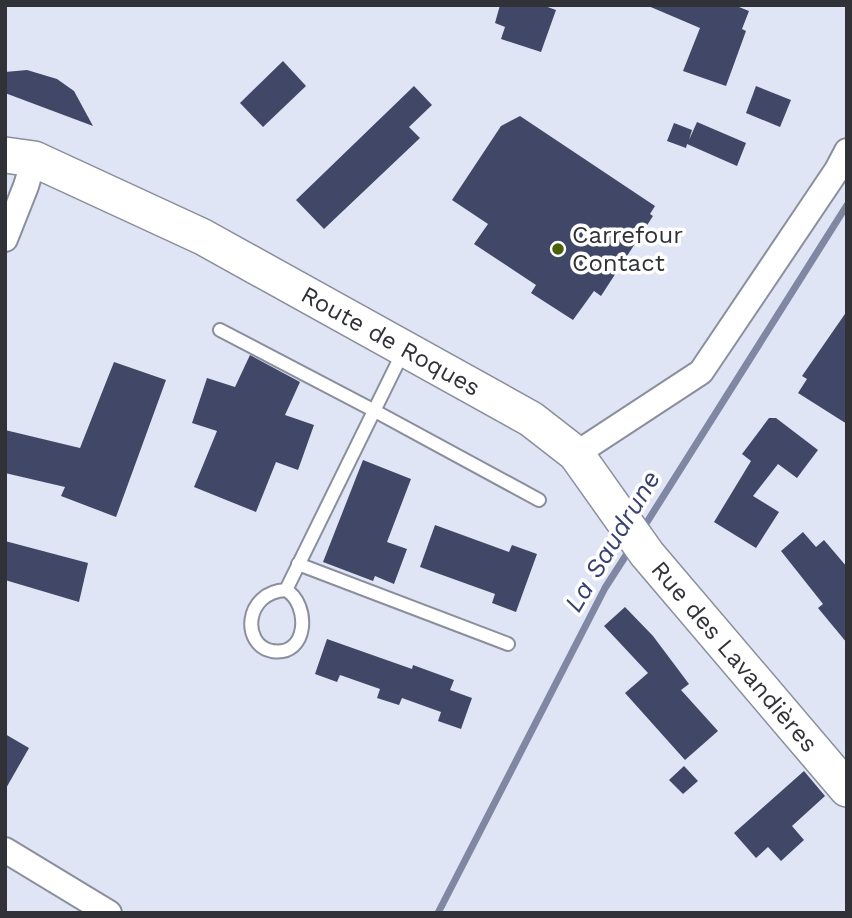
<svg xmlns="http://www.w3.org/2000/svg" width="852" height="918" font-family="'Work Sans',sans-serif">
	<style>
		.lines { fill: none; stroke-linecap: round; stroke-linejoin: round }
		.stream { stroke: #8087a2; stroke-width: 7 }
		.building { fill: #414867 }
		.lane-casing { stroke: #8a8e9d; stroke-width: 16 }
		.street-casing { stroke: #8a8e9d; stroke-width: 28 }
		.secondary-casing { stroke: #8a8e9d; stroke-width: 38 }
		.lane { stroke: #fff; stroke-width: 12 }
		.street { stroke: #fff; stroke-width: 24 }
		.secondary { stroke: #fff; stroke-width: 35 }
		.poi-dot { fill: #4b600a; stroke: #fff; stroke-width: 2.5 }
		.labels { text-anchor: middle; stroke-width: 7; stroke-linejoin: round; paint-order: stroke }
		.poi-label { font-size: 24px; fill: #303238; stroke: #fff; text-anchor: start }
		.street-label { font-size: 24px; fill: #303238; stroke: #fff }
		.water-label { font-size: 26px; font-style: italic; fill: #374171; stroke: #fff }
	</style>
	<rect width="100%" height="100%" fill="#e0e5f5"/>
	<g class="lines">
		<g class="stream">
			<path d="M 642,530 L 847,205"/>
			<path d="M 438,913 L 605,588 L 630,549"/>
		</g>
	</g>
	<g class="building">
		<path d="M 500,5 L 542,5 L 556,10 L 541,52 L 501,39 L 505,27 L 495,23 Z"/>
		<path d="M 646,5 L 734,5 L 749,11 L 742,29 L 746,31 L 726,86 L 683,71 L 700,28 Z"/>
		<path d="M 283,61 L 306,86 L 263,127 L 240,103 Z"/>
		<path d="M 27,70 L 57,79 L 74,91 L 93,126 L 5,93 L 5,72 Z"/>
		<path d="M 414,86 L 432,105 L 409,127 L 420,138 L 324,229 L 296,200 Z"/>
		<path d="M 756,86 L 791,100 L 780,127 L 746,113 Z"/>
		<path d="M 520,116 L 655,206 L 650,214 L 653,216 L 601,296 L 594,291 L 573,320 L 531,293 L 536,285 L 474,244 L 488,224 L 452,200 L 501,126 Z"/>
		<path d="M 697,122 L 746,143 L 737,166 L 687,144 L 686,148 L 667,141 L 674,123 L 692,130 L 689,140 Z"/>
		<path d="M 847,311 L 847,424 L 798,393 L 807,379 L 802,376 Z"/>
		<path d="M 250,355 L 300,382 L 285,415 L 314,425 L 298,470 L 276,462 L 256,512 L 194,487 L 217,431 L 192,423 L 207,378 L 235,387 Z"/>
		<path d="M 114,362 L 166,380 L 116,517 L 61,496 L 65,487 L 5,473 L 5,430 L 80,448 Z"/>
		<path d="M 769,418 L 776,418 L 818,450 L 797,478 L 778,464 L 753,496 L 779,512 L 756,548 L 714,522 L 751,461 L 742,454 Z"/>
		<path d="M 363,460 L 411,479 L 387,542 L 407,549 L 394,584 L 375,576 L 373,581 L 323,562 Z"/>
		<path d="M 435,525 L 509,552 L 512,545 L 537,554 L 516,612 L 492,603 L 495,594 L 420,567 Z"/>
		<path d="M 803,532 L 816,547 L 824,540 L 847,567 L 847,643 L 818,608 L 823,604 L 781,551 Z"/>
		<path d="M 5,541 L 88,563 L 79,602 L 5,580 Z"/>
		<path d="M 625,607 L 653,636 L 689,684 L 681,690 L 718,731 L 685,760 L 625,693 L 648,673 L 604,626 Z"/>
		<path d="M 327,639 L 412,669 L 413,665 L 454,680 L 450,690 L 472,698 L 461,729 L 438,721 L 441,712 L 402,698 L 399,705 L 377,698 L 380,689 L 340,675 L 337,682 L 315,674 Z"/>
		<path d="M 5,734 L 29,748 L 5,790 Z"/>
		<path d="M 684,766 L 698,781 L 683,794 L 669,780 Z"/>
		<path d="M 804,771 L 825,796 L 792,826 L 804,840 L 781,861 L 768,847 L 756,858 L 734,833 Z"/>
	</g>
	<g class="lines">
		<defs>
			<g id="lane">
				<path d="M 220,330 L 373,410 L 539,500"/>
				<path d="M 298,564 L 508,644"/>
				<path d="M 286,590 C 310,604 309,657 272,651 C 241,645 244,592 286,590 L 403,352"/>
			</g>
			<g id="street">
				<path d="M 5,239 L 26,186 L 34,159"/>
				<path d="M 576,454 L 701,372 L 837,170 L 847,151"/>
				<path d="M 5,850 L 109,913"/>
			</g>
			<g id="secondary">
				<path id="s1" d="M 5,155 L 34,159 L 203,237 L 531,419 L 576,454 L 647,554 L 847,789"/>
			</g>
		</defs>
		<use href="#lane" class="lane-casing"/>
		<use href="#street" class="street-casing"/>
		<use href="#secondary" class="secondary-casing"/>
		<use href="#lane" class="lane"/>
		<use href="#street" class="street"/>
		<use href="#secondary" class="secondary"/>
	</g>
	<circle class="poi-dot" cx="558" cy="249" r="7"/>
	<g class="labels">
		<g class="poi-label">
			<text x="572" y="243">Carrefour<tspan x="572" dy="28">Contact</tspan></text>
		</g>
		<g class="street-label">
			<text dy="8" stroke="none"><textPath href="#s1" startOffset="430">Route de Roques</textPath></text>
			<text dy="8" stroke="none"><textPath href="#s1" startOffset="905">Rue des Lavandières</textPath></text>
		</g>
		<g class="water-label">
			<text transform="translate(612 541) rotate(-59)" y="9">La Saudrune</text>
		</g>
	</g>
	<rect width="852" height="918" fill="none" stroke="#303238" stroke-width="14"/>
</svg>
